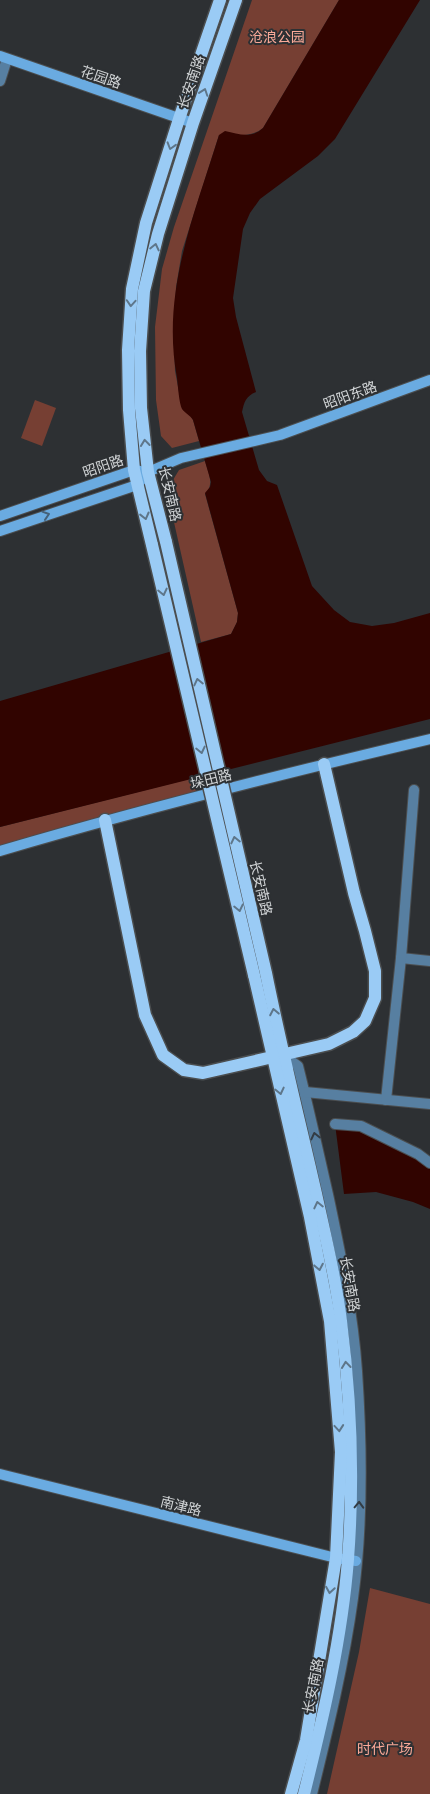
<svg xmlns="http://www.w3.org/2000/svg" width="430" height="1794" font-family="'DM Sans','Noto Sans SC',sans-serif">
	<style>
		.green { fill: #763f33 }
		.water { fill: #310400 }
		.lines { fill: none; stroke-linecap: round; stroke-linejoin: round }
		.street-casing { stroke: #4b4e50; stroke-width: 12 }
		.secondary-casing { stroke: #4b4e50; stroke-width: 12 }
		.primary-casing { stroke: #4b4e50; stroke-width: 15 }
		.street { stroke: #577fa1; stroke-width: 10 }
		.secondary { stroke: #6aabe1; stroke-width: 10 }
		.primary { stroke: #9acbf5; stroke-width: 12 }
		.primary-bridge-casing { stroke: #4b4e50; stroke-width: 15; stroke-linecap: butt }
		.primary-bridge { stroke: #9acbf5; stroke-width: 12 }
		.oneway { stroke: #5e768a }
		.oneway2 { stroke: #456179 }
		.oneway3 { stroke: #333c44 }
		.labels { text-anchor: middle; stroke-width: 4; stroke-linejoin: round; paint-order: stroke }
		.park-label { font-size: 14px; fill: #faa998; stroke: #2d3033 }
		.street-label { font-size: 14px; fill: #d1d4d6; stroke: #2d3033 }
	</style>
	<rect width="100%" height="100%" fill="#2d3033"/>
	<g class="green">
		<path d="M 252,0 L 339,0 L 263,128 C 251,138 234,135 219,135 L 182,251 L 176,287 L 174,342 L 175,371 L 182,408 L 190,415 L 193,420 L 199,441 L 172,448 L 161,436 L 156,400 L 155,327 L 162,269 L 174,227 Z"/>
		<path d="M 35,400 L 56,408 L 42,446 L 21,438 Z"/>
		<path d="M 205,461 C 208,473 215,484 205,494 L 238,613 L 237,622 L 231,634 L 201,642 L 171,509 L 173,480 L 179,470 Z"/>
		<path d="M 193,778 L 197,796 L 0,847 L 0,827 Z"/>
		<path d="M 370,1588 L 430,1604 L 430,1794 L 327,1794 L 359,1652 Z"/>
	</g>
	<g class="water">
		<path d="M 339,0 L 420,0 L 335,139 L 318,156 L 260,199 L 250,213 L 243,229 L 233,298 L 236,317 L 256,392 C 246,396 244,402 242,412 L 259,470 L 267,481 L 277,485 L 312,586 L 334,610 L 350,622 L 372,626 L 394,623 L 430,613 L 430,719 L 0,827 L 0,701 L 231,634 L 237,622 L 238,613 L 205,493 L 210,487 L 211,482 L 193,420 C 190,415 185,413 182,409 C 179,403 178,386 177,378 C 161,292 194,216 219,135 L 225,131 C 239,134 251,139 263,128 Z"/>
		<path d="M 335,1124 L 361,1126 L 430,1163 L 430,1209 L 413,1202 L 376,1192 L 344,1194 Z"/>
	</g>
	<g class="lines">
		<defs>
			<g id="street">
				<path d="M 0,81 L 7,59"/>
				<path d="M 401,958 L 430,961"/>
				<path d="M 283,1055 L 298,1066 C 309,1110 319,1155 329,1199 C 341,1256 353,1313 357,1371 C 362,1444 363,1525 353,1598 C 344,1664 328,1729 312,1794"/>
				<path d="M 305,1092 L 430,1104"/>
				<path d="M 386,1100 L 401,958 L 414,790"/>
				<path d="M 335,1124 L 361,1126 L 418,1154 L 430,1163"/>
			</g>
			<g id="secondary">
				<path d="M 0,56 L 193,123"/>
				<path d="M 0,516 L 134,470 L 140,471"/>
				<path d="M 0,531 L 137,485 L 148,472 L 181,458 L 280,435 L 430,380"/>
				<path d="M 0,851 C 142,809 286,773 430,739"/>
				<path d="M 0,1474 L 336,1558 L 356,1561"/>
			</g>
			<g id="primary">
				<path d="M 166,542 L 148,472 L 141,408 L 140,351 L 144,291 L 158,234 L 193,123 L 236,0"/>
				<path d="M 152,545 L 134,470 L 129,410 L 128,350 L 132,289 L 146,223 L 179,119 L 220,0"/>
				<path d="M 105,820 L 145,1015 L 163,1055 L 184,1070 L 203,1073 L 329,1044 L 353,1032 L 365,1021 L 375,998 L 375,971 L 365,931 L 354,893 L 324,764"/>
				<path d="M 266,973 C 281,1048 300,1123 317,1198 C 326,1239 336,1279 341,1321 C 351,1399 354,1480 348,1559 C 342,1638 323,1718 304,1794"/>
				<path d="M 254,975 L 310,1217 L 330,1321 L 341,1452 L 336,1558 L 306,1740 L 291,1794"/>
			</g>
		</defs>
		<use href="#street" class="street-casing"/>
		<use href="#secondary" class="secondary-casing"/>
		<use href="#primary" class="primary-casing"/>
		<use href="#street" class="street"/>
		<use href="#secondary" class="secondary"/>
		<use href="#primary" class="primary"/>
		<defs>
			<g id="primary-bridge">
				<path d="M 166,542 L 266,973"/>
				<path d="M 152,545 L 254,975"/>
			</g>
		</defs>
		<use href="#primary-bridge" class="primary-bridge-casing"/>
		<use href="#primary-bridge" class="primary-bridge"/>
	</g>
	<defs><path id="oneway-chevron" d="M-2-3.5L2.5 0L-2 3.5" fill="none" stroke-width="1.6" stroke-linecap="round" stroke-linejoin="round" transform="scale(1.25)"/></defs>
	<g class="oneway">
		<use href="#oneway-chevron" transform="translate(204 92) rotate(-71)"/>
		<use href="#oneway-chevron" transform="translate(171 146) rotate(107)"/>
		<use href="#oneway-chevron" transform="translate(155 247) rotate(-77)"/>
		<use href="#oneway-chevron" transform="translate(131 303) rotate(94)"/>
		<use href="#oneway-chevron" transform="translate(145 443) rotate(-96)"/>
		<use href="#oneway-chevron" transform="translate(145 516) rotate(76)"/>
		<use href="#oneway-chevron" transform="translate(163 592) rotate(77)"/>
		<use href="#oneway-chevron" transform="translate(198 682) rotate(-103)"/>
		<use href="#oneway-chevron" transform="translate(201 750) rotate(77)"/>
		<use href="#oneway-chevron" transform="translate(235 840) rotate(-103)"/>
		<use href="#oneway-chevron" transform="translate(239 908) rotate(77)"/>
		<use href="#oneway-chevron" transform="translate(274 1012) rotate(-101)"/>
		<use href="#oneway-chevron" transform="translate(280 1091) rotate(77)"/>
		<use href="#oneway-chevron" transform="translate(318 1205) rotate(-103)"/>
		<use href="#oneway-chevron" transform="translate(319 1267) rotate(79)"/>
		<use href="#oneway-chevron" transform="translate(346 1365) rotate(-96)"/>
		<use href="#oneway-chevron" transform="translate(339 1428) rotate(85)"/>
		<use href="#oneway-chevron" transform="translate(330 1590) rotate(99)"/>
	</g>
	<use class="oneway2" href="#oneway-chevron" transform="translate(46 515) rotate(-18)"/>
	<g class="oneway3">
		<use href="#oneway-chevron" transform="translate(315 1136) rotate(-103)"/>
		<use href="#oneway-chevron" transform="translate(359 1505) rotate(-88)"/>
	</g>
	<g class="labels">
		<g class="park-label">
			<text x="277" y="42">沧浪公园</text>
			<text x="385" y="1754">时代广场</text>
		</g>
		<g class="street-label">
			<text transform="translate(101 77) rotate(19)" y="5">花园路</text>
			<text transform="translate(191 82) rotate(-71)" y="5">长安南路</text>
			<text transform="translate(350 395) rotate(-20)" y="5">昭阳东路</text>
			<text transform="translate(103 466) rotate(-19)" y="5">昭阳路</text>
			<text transform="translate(170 494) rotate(77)" y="5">长安南路</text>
			<text transform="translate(211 779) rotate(-14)" y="5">垛田路</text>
			<text transform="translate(261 888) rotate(77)" y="5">长安南路</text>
			<text transform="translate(350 1284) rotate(80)" y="5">长安南路</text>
			<text transform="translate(181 1506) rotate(14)" y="5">南津路</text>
			<text transform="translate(313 1686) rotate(-79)" y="5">长安南路</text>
		</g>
	</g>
</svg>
